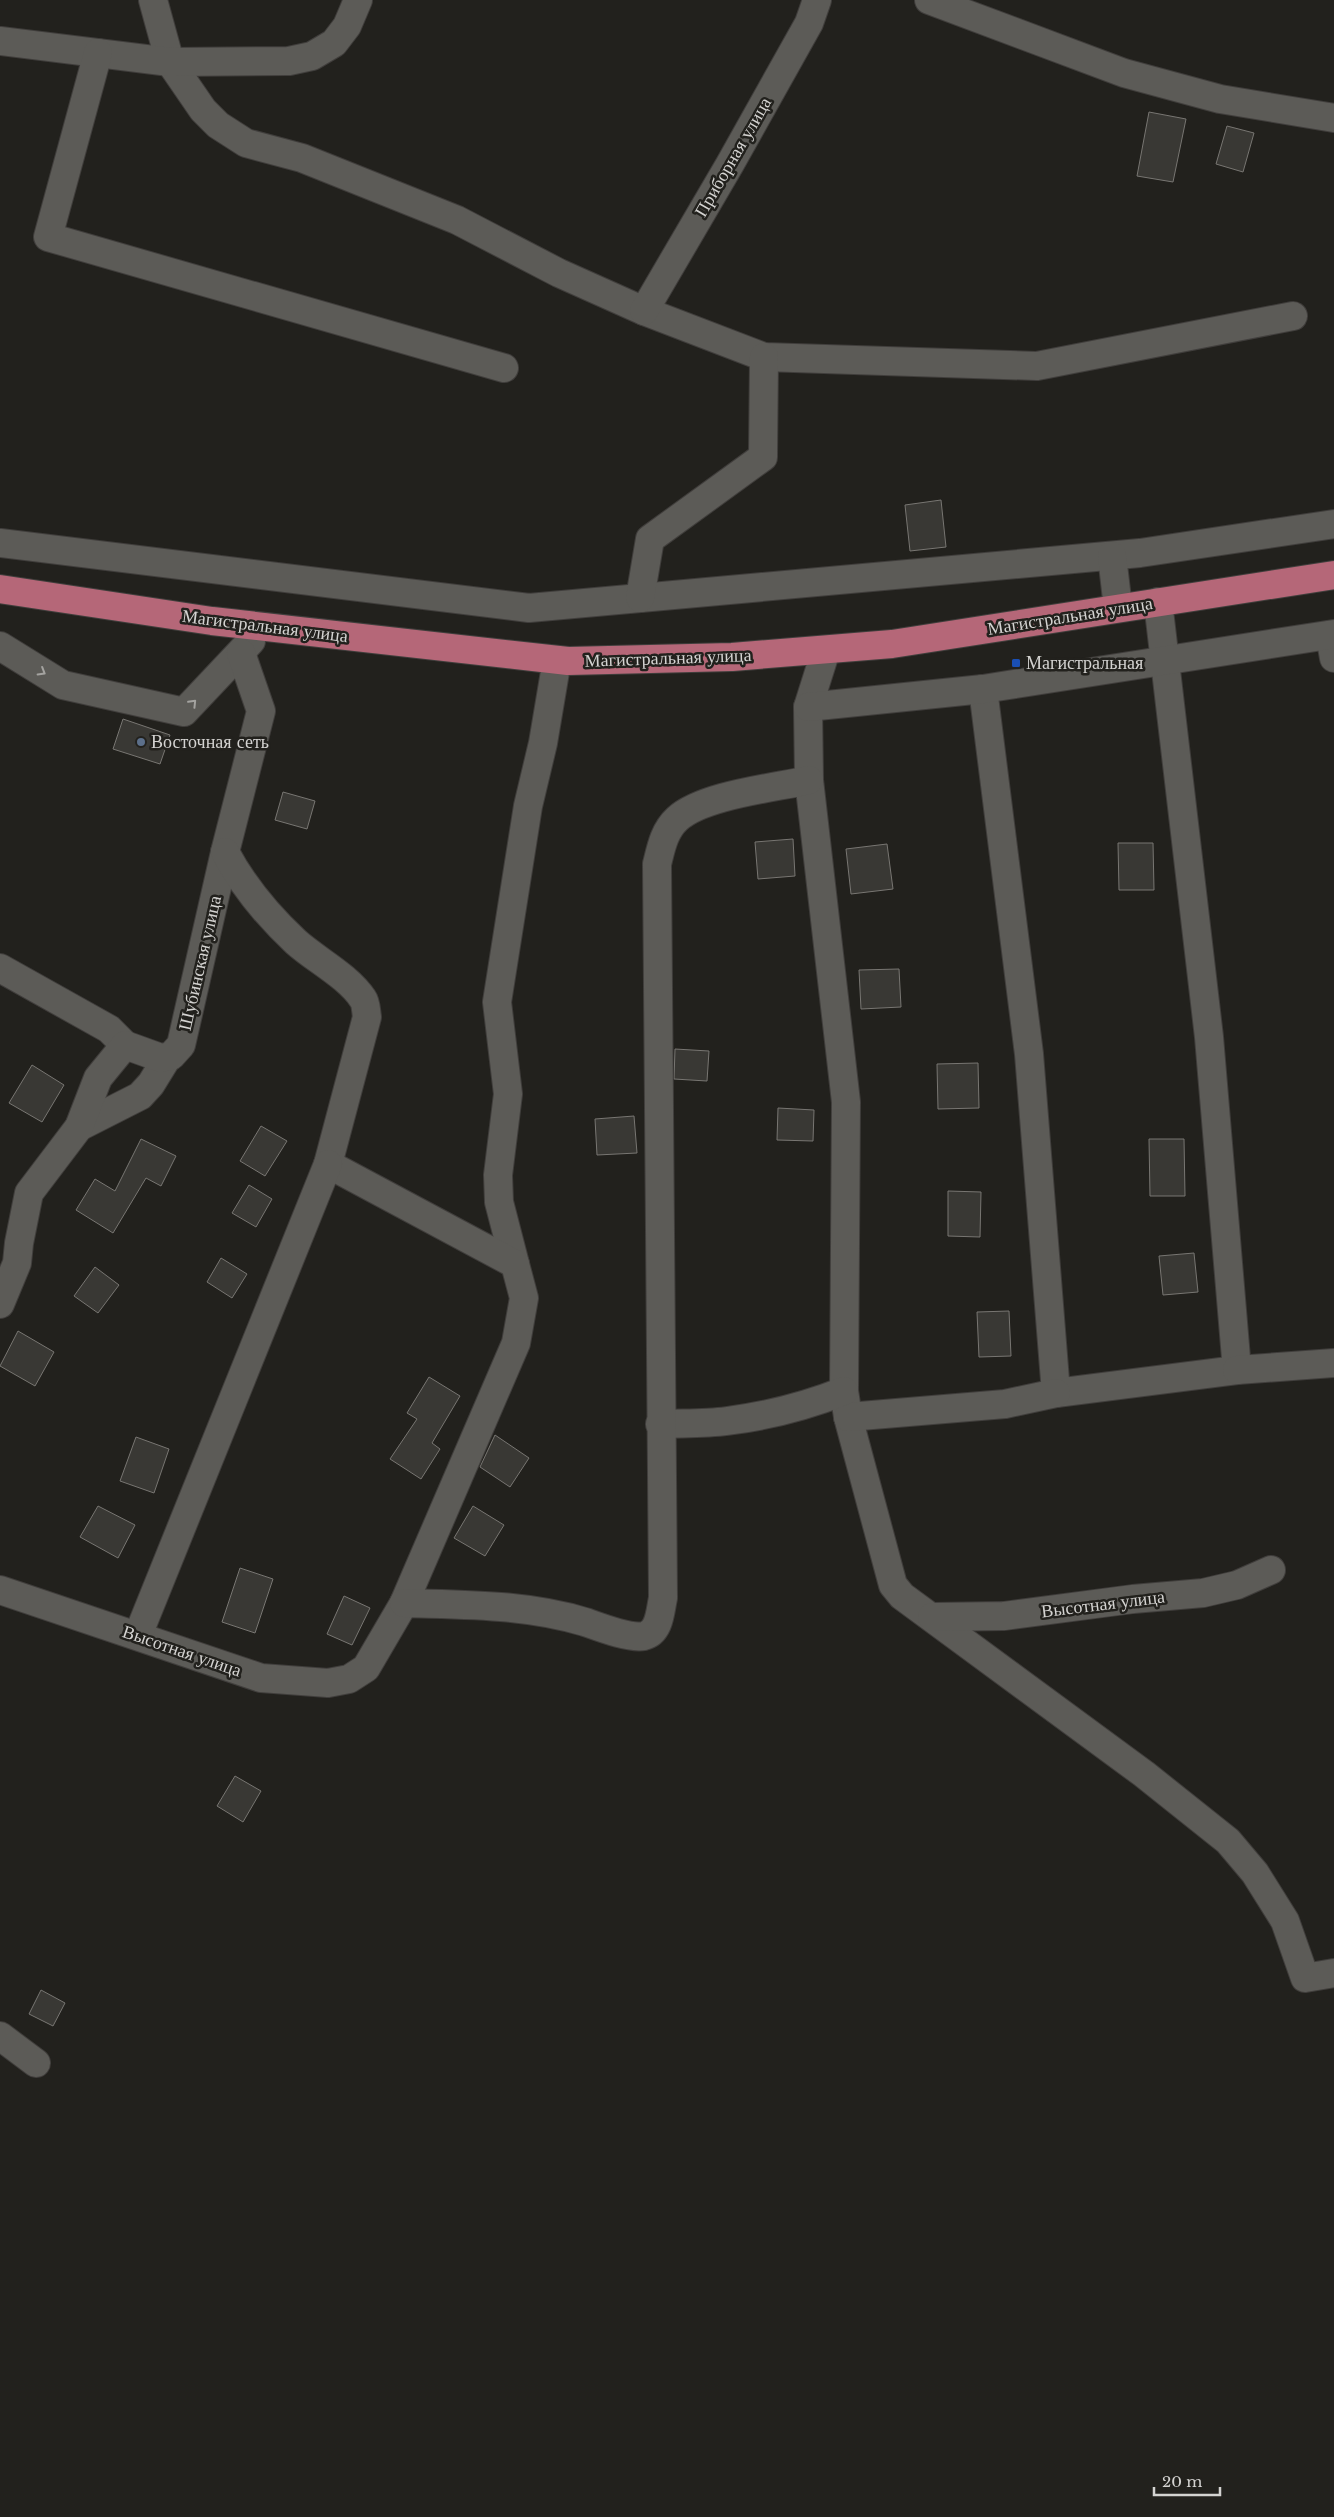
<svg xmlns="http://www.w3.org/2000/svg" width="1334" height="2517" font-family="'Libre Baskerville',serif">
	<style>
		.building { fill: #393834; stroke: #787672 }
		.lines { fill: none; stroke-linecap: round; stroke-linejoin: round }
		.minor-casing { stroke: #403e3c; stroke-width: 30 }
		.highway-casing { stroke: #403e3c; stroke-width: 30 }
		.minor { stroke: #5c5b57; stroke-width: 28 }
		.highway { stroke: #b56778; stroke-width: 28 }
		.oneway { stroke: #a4a3a0 }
		.transit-dot { fill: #1a4fb4; stroke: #22211d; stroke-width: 2 }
		.service-dot { fill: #5c6f8a; stroke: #22211d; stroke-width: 2 }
		.labels { text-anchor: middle; stroke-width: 5; stroke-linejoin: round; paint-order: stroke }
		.street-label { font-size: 18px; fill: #d4d3d1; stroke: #22211d }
		.poi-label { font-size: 18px; fill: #d4d3d1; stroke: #22211d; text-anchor: start }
	</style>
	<rect width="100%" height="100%" fill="#22211d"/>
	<g class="building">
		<path d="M 1149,112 L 1186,119 L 1173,182 L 1137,176 Z"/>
		<path d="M 1227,126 L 1254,133 L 1243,172 L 1216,164 Z"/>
		<path d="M 941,500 L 946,547 L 910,551 L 905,505 Z"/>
		<path d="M 123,719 L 170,735 L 160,764 L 113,749 Z"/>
		<path d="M 283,792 L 315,801 L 307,829 L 275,820 Z"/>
		<path d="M 793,839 L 795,876 L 758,879 L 755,842 Z"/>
		<path d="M 1118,843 L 1153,843 L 1154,890 L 1119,890 Z"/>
		<path d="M 887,844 L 893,889 L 851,894 L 846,849 Z"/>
		<path d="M 899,969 L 901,1007 L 861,1009 L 859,970 Z"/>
		<path d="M 675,1049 L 709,1051 L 707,1081 L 674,1079 Z"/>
		<path d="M 978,1063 L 979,1108 L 938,1109 L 937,1064 Z"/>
		<path d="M 32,1065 L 64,1085 L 42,1122 L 9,1103 Z"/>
		<path d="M 778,1108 L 814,1110 L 813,1141 L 777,1140 Z"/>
		<path d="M 634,1116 L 637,1153 L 597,1155 L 595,1119 Z"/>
		<path d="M 261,1126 L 287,1141 L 265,1176 L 240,1161 Z"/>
		<path d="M 141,1139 L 176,1156 L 161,1186 L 146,1178 L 113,1233 L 76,1210 L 95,1179 L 115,1191 Z"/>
		<path d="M 1149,1139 L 1184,1139 L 1185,1196 L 1150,1196 Z"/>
		<path d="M 249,1185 L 272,1199 L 256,1227 L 232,1213 Z"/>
		<path d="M 948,1191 L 981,1192 L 980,1237 L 948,1236 Z"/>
		<path d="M 1194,1253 L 1198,1292 L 1163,1295 L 1159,1256 Z"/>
		<path d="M 221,1258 L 247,1274 L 232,1298 L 207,1282 Z"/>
		<path d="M 95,1267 L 119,1285 L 98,1313 L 74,1296 Z"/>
		<path d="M 1009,1311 L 1011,1356 L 979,1357 L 977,1312 Z"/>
		<path d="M 18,1331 L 54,1352 L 35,1386 L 0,1366 Z"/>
		<path d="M 429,1377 L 460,1396 L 432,1443 L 440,1449 L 421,1479 L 390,1459 L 417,1419 L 407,1413 Z"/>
		<path d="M 495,1435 L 529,1458 L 510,1487 L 480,1467 Z"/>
		<path d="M 136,1437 L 169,1449 L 154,1493 L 120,1481 Z"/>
		<path d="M 98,1506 L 135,1525 L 118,1558 L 80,1537 Z"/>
		<path d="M 473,1506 L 504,1525 L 485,1556 L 454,1538 Z"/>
		<path d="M 240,1568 L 273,1579 L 255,1633 L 222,1622 Z"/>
		<path d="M 344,1596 L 370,1608 L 352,1645 L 327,1634 Z"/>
		<path d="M 235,1776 L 261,1791 L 243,1822 L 217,1806 Z"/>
		<path d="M 41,1990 L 65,2003 L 53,2026 L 29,2014 Z"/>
	</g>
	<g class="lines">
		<defs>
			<g id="minor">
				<path d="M 153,0 L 170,62 L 203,110 L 218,125 L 246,143 L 302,158 L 457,220 L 559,273 L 644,311 L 764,357 L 1037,366 L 1293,316"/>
				<path d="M 929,0 L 1124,73 L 1220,99 L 1334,118"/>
				<path d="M 0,41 L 170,62 L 289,61 L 312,56 L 334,43 L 347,26 L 358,0"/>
				<path d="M 98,53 L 48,237 L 504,368"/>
				<path d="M 644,311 L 730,164 L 809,23 L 817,0"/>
				<path d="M 0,543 L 529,608 L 1140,553 L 1334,524"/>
				<path d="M 1112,556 L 1118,608"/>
				<path d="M 640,598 L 650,539 L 763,457 L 764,357"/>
				<path d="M 1330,635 L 1334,658"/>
				<path d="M 0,646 L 63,685 L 184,712 L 251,641"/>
				<path d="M 826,650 L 808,707 L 809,780 L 846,1102 L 844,1391 L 848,1417 L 893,1585 L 902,1596 L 1144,1774 L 1228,1841 L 1255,1873 L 1285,1921 L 1305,1978 L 1334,1973"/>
				<path d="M 983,689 L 1029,1054 L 1056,1393 L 1237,1370 L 1209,1037 L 1158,602"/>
				<path d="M 808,707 L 983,689 L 1334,634"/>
				<path d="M 0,968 L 109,1029 L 125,1045"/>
				<path d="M 79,1127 L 140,1096 L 151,1084 L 167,1058"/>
				<path d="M 515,1264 L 499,1202 L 498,1175 L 508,1094 L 497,1002 L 528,806 L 543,743 L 557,660"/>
				<path d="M 0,1304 L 17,1263 L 19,1243 L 29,1193 L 79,1127 L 98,1078 L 125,1045 L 161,1058 L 171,1056 L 181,1045 L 225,852 L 261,711 L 241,653"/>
				<path d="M 1237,1370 L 1334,1363"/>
				<path d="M 848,1417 L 1005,1404 L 1056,1393"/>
				<path d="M 660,1424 C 682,1423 705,1424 727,1421 C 767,1416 806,1406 844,1391"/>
				<path d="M 0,1590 L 261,1678 L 328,1683 L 349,1679 L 366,1668 L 404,1603 L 516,1343 L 524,1298 L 515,1264 L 328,1164 L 367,1017 C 366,1011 366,1003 363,999 C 348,976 316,960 296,942 C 267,915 243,886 225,852"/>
				<path d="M 404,1603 C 465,1605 526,1604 585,1622 C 599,1627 630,1639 644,1636 C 660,1632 660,1611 663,1598 L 657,864 C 661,848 664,831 677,819 C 703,795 774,788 809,780"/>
				<path d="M 932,1617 L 1004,1616 L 1133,1599 L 1203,1593 L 1237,1585 L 1271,1570"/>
				<path d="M 138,1635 L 328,1164"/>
				<path d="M 0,2036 L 36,2063"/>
			</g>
			<path id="highway" d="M 0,589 L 212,621 L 568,661 L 732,657 L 892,644 L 1334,575"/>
		</defs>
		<use href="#minor" class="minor-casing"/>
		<use href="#highway" class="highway-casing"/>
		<use href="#minor" class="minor"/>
		<use href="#highway" class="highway"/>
	</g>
	<defs><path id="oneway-chevron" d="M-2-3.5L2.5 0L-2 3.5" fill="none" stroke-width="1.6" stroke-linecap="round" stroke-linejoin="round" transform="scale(1.25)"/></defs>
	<g class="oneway">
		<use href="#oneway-chevron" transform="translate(42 672) rotate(31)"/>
		<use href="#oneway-chevron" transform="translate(193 703) rotate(-46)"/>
	</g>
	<rect class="transit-dot" x="1011" y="658" width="10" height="10" rx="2.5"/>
	<circle class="service-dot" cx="141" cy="742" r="5"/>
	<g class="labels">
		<g class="street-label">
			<text transform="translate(733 157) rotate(-60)" y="6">Приборная улица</text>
			<text transform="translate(1070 616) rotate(-9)" y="6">Магистральная улица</text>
			<text transform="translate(265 626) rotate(7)" y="6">Магистральная улица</text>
			<text transform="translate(668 658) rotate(-2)" y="6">Магистральная улица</text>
			<text transform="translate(200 963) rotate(-77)" y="6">Шубинская улица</text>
			<text transform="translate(1103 1604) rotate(-7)" y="6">Высотная улица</text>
			<text transform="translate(182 1651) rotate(19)" y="6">Высотная улица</text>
		</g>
		<g class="poi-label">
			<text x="1026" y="669">Магистральная</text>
			<text x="151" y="748">Восточная сеть</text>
		</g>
	</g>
	<path d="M1154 2487v8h66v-8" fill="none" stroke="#d4d3d1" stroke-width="2.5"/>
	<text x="1162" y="2487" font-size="15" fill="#d4d3d1" stroke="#22211d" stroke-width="4" paint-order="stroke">20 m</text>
</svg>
